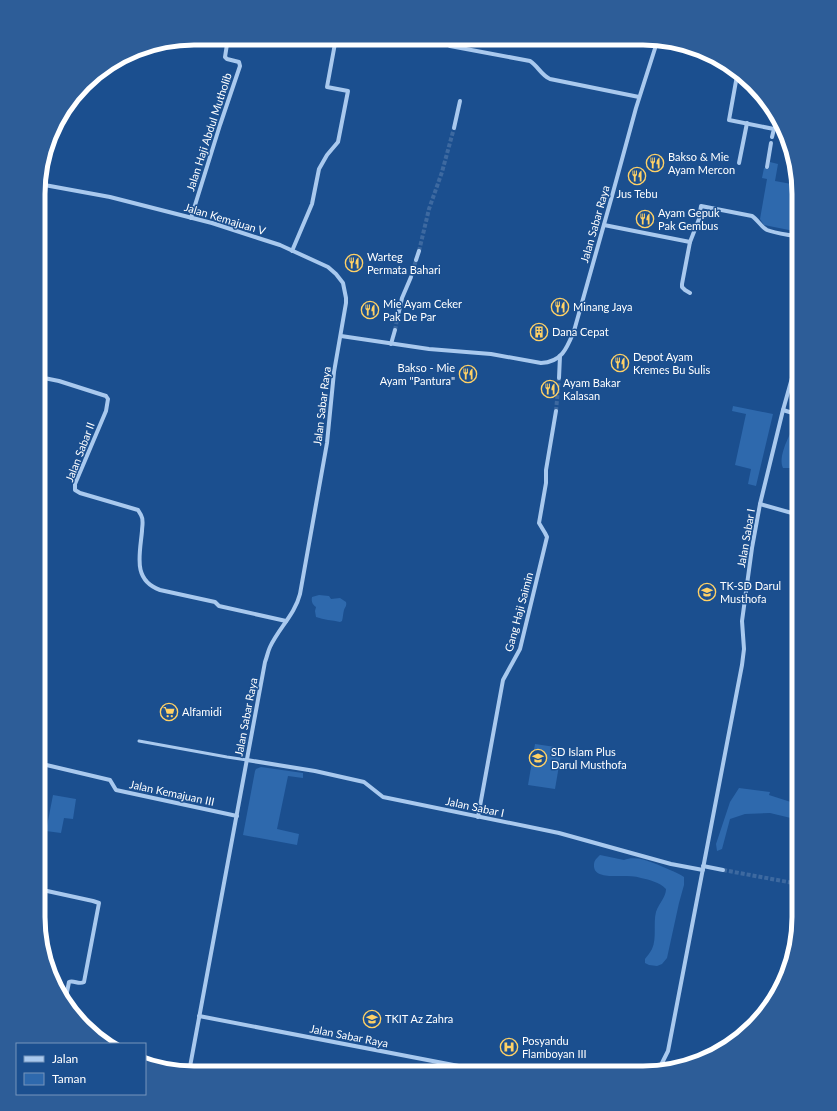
<svg xmlns="http://www.w3.org/2000/svg" width="837" height="1111" font-family="Lato,sans-serif">
	<style>
		.green { fill: #2e69ad }
		.lines { fill: none; stroke-linecap: round; stroke-linejoin: round }
		.minor-tunnel { stroke: #3d69a0; stroke-width: 4; stroke-dasharray: 4 2; stroke-linecap: butt }
		.service { stroke: #a9c9ee; stroke-width: 3 }
		.minor { stroke: #a9c9ee; stroke-width: 4 }
		.labels { text-anchor: middle; stroke-width: 3; stroke-linejoin: round; paint-order: stroke }
		.street-label { font-size: 11px; fill: #fff; stroke: #1b4f8f }
		.poi-label { font-size: 11px; fill: #fff; stroke: #1b4f8f; text-anchor: start }
		.rim { fill: none; stroke: #fff; stroke-width: 5 }
	</style>
	<rect width="100%" height="100%" fill="#1b4f8f"/>
	<g class="green">
		<path d="M 770,162 L 778,164 L 775,181 L 797,185 L 799,194 L 799,232 L 764,225 L 760,219 L 767,179 L 762,178 L 764,168 L 769,169 Z"/>
		<path d="M 733,406 L 773,414 L 756,486 L 748,484 L 751,469 L 735,465 L 746,414 L 732,411 Z"/>
		<path d="M 793,428 L 799,428 L 799,468 L 783,468 C 778,457 788,438 793,428 Z"/>
		<path d="M 319,595 L 329,596 L 331,599 L 340,598 L 346,602 C 347,606 345,607 344,610 C 343,614 343,617 342,621 L 340,622 C 332,620 324,620 316,617 L 315,611 L 316,607 C 313,605 311,602 312,597 Z"/>
		<path d="M 535,744 L 562,748 L 555,789 L 528,785 Z"/>
		<path d="M 261,767 L 303,773 L 303,778 L 288,776 L 277,829 L 299,834 L 297,845 L 243,835 L 255,771 L 256,769 Z"/>
		<path d="M 739,788 L 770,792 L 769,795 L 797,804 C 800,810 798,813 795,819 L 770,813 L 745,814 L 730,819 L 722,849 L 717,851 L 716,844 L 730,802 Z"/>
		<path d="M 53,795 L 76,799 L 73,819 L 64,818 L 61,833 L 46,831 Z"/>
		<path d="M 600,855 L 624,860 C 638,854 658,865 670,870 C 675,872 680,874 684,877 L 684,885 L 679,903 L 667,958 L 662,964 L 657,966 L 649,965 L 645,963 L 645,959 C 647,956 650,953 652,949 C 657,938 653,923 656,912 C 659,903 666,897 666,889 C 659,882 650,880 641,878 C 635,876 628,876 622,876 C 614,876 593,878 594,865 C 594,860 597,858 600,855 Z"/>
	</g>
	<g class="lines">
		<g class="minor-tunnel">
			<path d="M 419,251 L 429,209 L 442,172 L 454,128"/>
			<path d="M 411,277 L 416,260"/>
			<path d="M 395,330 L 397,320"/>
			<path d="M 556,411 L 559,378"/>
			<path d="M 723,870 L 799,884"/>
		</g>
		<path class="service" d="M 139,741 L 227,757 L 247,760"/>
		<g class="minor">
			<path d="M 450,46 L 530,61 C 538,66 541,75 550,79 L 639,97"/>
			<path d="M 738,70 L 729,120 L 774,129 L 772,137"/>
			<path d="M 454,128 L 460,101"/>
			<path d="M 739,163 L 747,123"/>
			<path d="M 767,167 L 771,143"/>
			<path d="M 39,184 L 110,197 L 212,223 L 258,238 L 280,245 L 328,267 L 336,274 L 343,283 L 346,298 L 346,303 L 334,372 L 327,443 L 300,594 C 295,614 279,628 270,647 C 268,651 267,657 265,662 L 189,1072"/>
			<path d="M 191,218 L 220,125 L 240,66 L 239,62 L 227,59 L 225,57 L 228,38"/>
			<path d="M 604,225 L 690,242"/>
			<path d="M 292,251 L 312,204 L 319,169 L 327,155 L 338,142 L 348,91 L 327,87 L 336,38"/>
			<path d="M 416,260 L 419,251"/>
			<path d="M 690,293 L 685,290 L 682,287 L 682,284 L 690,242 L 699,219 L 701,206 L 752,216 C 758,220 761,227 767,230 C 774,233 790,235 799,237"/>
			<path d="M 397,320 L 402,298 L 411,277"/>
			<path d="M 341,336 L 429,349 L 491,354 L 541,363 C 562,362 567,348 574,331 L 612,196 L 636,108 L 658,39"/>
			<path d="M 391,344 L 395,330"/>
			<path d="M 39,377 L 59,381 L 106,396 L 108,399 L 106,411 L 75,484 L 75,490 L 80,493 L 138,510 C 138,510 141,515 141,515 C 144,520 142,526 142,531 C 140,554 132,580 160,590 L 215,602 L 219,606 L 286,621"/>
			<path d="M 559,378 L 560,356"/>
			<path d="M 783,410 L 799,415"/>
			<path d="M 760,504 L 799,515"/>
			<path d="M 247,760 L 315,771 L 364,782 L 383,797 L 559,833 L 671,864 L 703,870"/>
			<path d="M 38,763 L 110,780 L 116,790 L 237,816"/>
			<path d="M 478,817 L 503,680 L 520,649 L 547,537 L 545,533 L 539,523 L 546,483 L 546,470 L 556,411"/>
			<path d="M 703,866 L 723,870"/>
			<path d="M 38,889 L 93,901 L 99,903 L 84,982 C 79,985 74,980 69,982 L 65,1002"/>
			<path d="M 199,1016 L 495,1073"/>
			<path d="M 659,1069 L 668,1051 L 742,665 L 744,649 L 742,621 L 752,548 L 760,504 L 783,410 L 799,353"/>
		</g>
	</g>
	<defs>
		<symbol id="restaurant-ring" viewBox="-11 -11 22 22"><circle r="9.5" fill="#1b4f8f" stroke="#ffd166" stroke-width="1.5"/><path d="M-5-6h1v4h1v-4h1v4h1v-4h1v5L-1.5 .5V6h-2V.5L-5-1ZM5-6V6H3V1.5H1.5Q1.5-4 5-6Z" fill="#ffd166"/></symbol>
		<symbol id="building-ring" viewBox="-11 -11 22 22"><circle r="9.5" fill="#1b4f8f" stroke="#ffd166" stroke-width="1.5"/><path d="M-4-6H4V6H1V3H-1V6H-4ZM-2.5-4.3h1.7v1.8h-1.7ZM.8-4.3h1.7v1.8H.8ZM-2.5-1h1.7V.8h-1.7ZM.8-1h1.7V.8H.8Z" fill="#ffd166"/></symbol>
		<symbol id="school-ring" viewBox="-11 -11 22 22"><circle r="9.5" fill="#1b4f8f" stroke="#ffd166" stroke-width="1.5"/><path d="M0-5L7-2L0 1L-7-2ZM-4 1L0 2.5L4 1V4Q0 6-4 4Z" fill="#ffd166"/></symbol>
		<symbol id="supermarket-ring" viewBox="-11 -11 22 22"><circle r="9.5" fill="#1b4f8f" stroke="#ffd166" stroke-width="1.5"/><path d="M-6-5.5h2.5l.6 2H6L4.5 2H-2.5L-4.4-4H-6ZM-1.5 3.2a1.3 1.3 0 1 0 .1 0ZM3 3.2a1.3 1.3 0 1 0 .1 0Z" fill="#ffd166"/></symbol>
		<symbol id="hospital-ring" viewBox="-11 -11 22 22"><circle r="9.5" fill="#1b4f8f" stroke="#ffd166" stroke-width="1.5"/><path d="M-5-5h3v3.5h4V-5h3V5h-3V1.5h-4V5h-3Z" fill="#ffd166"/></symbol>
	</defs>
	<g fill-rule="evenodd">
		<use href="#restaurant-ring" x="645" y="153" width="20" height="20"/>
		<use href="#restaurant-ring" x="627" y="166" width="20" height="20"/>
		<use href="#restaurant-ring" x="635" y="209" width="20" height="20"/>
		<use href="#restaurant-ring" x="344" y="253" width="20" height="20"/>
		<use href="#restaurant-ring" x="550" y="297" width="20" height="20"/>
		<use href="#restaurant-ring" x="360" y="300" width="20" height="20"/>
		<use href="#building-ring" x="529" y="322" width="20" height="20"/>
		<use href="#restaurant-ring" x="610" y="353" width="20" height="20"/>
		<use href="#restaurant-ring" x="458" y="364" width="20" height="20"/>
		<use href="#restaurant-ring" x="540" y="379" width="20" height="20"/>
		<use href="#school-ring" x="697" y="582" width="20" height="20"/>
		<use href="#supermarket-ring" x="159" y="702" width="20" height="20"/>
		<use href="#school-ring" x="528" y="748" width="20" height="20"/>
		<use href="#school-ring" x="362" y="1009" width="20" height="20"/>
		<use href="#hospital-ring" x="499" y="1037" width="20" height="20"/>
	</g>
	<g class="labels">
		<g class="street-label">
			<text transform="translate(209 132) rotate(-72)" y="4">Jalan Haji Abdul Mutholib</text>
			<text transform="translate(225 219) rotate(17)" y="4">Jalan Kemajuan V</text>
			<text transform="translate(595 224) rotate(-74)" y="4">Jalan Sabar Raya</text>
			<text transform="translate(322 406) rotate(-83)" y="4">Jalan Sabar Raya</text>
			<text transform="translate(80 452) rotate(-69)" y="4">Jalan Sabar II</text>
			<text transform="translate(746 538) rotate(-80)" y="4">Jalan Sabar I</text>
			<text transform="translate(519 612) rotate(-75)" y="4">Gang Haji Saimin</text>
			<text transform="translate(246 717) rotate(-79)" y="4">Jalan Sabar Raya</text>
			<text transform="translate(172 793) rotate(12)" y="4">Jalan Kemajuan III</text>
			<text transform="translate(475 807) rotate(12)" y="4">Jalan Sabar I</text>
			<text transform="translate(349 1036) rotate(11)" y="4">Jalan Sabar Raya</text>
		</g>
		<g class="poi-label">
			<text x="668" y="161">Bakso &amp; Mie<tspan x="668" dy="13">Ayam Mercon</tspan></text>
			<text x="637" y="198" text-anchor="middle">Jus Tebu</text>
			<text x="658" y="217">Ayam Gepuk<tspan x="658" dy="13">Pak Gembus</tspan></text>
			<text x="367" y="261">Warteg<tspan x="367" dy="13">Permata Bahari</tspan></text>
			<text x="383" y="308">Mie Ayam Ceker<tspan x="383" dy="13">Pak De Par</tspan></text>
			<text x="573" y="311">Minang Jaya</text>
			<text x="552" y="336">Dana Cepat</text>
			<text x="633" y="361">Depot Ayam<tspan x="633" dy="13">Kremes Bu Sulis</tspan></text>
			<text x="455" y="372" text-anchor="end">Bakso - Mie<tspan x="455" dy="13">Ayam "Pantura"</tspan></text>
			<text x="563" y="387">Ayam Bakar<tspan x="563" dy="13">Kalasan</tspan></text>
			<text x="720" y="590">TK-SD Darul<tspan x="720" dy="13">Musthofa</tspan></text>
			<text x="182" y="716">Alfamidi</text>
			<text x="551" y="756">SD Islam Plus<tspan x="551" dy="13">Darul Musthofa</tspan></text>
			<text x="385" y="1023">TKIT Az Zahra</text>
			<text x="522" y="1045">Posyandu<tspan x="522" dy="13">Flamboyan III</tspan></text>
		</g>
	</g>
	<path d="M0 0H837V1111H0ZM194 45H643A149 149 0 0 1 792 194V917A149 149 0 0 1 643 1066H194A149 149 0 0 1 45 917V194A149 149 0 0 1 194 45Z" fill="#2d5d98" fill-rule="evenodd"/>
	<path class="rim" d="M194 45H643A149 149 0 0 1 792 194V917A149 149 0 0 1 643 1066H194A149 149 0 0 1 45 917V194A149 149 0 0 1 194 45Z"/>
	<rect x="16" y="1043" width="130" height="52" fill="#1b4f8f" stroke="#7695bc"/>
	<rect x="24" y="1056" width="20" height="6" fill="#a9c9ee" stroke="#7695bc"/>
	<text x="52" y="1063" font-size="12" fill="#ffffff">Jalan</text>
	<rect x="24" y="1073" width="20" height="12" fill="#2e69ad" stroke="#7695bc"/>
	<text x="52" y="1083" font-size="12" fill="#ffffff">Taman</text>
</svg>
